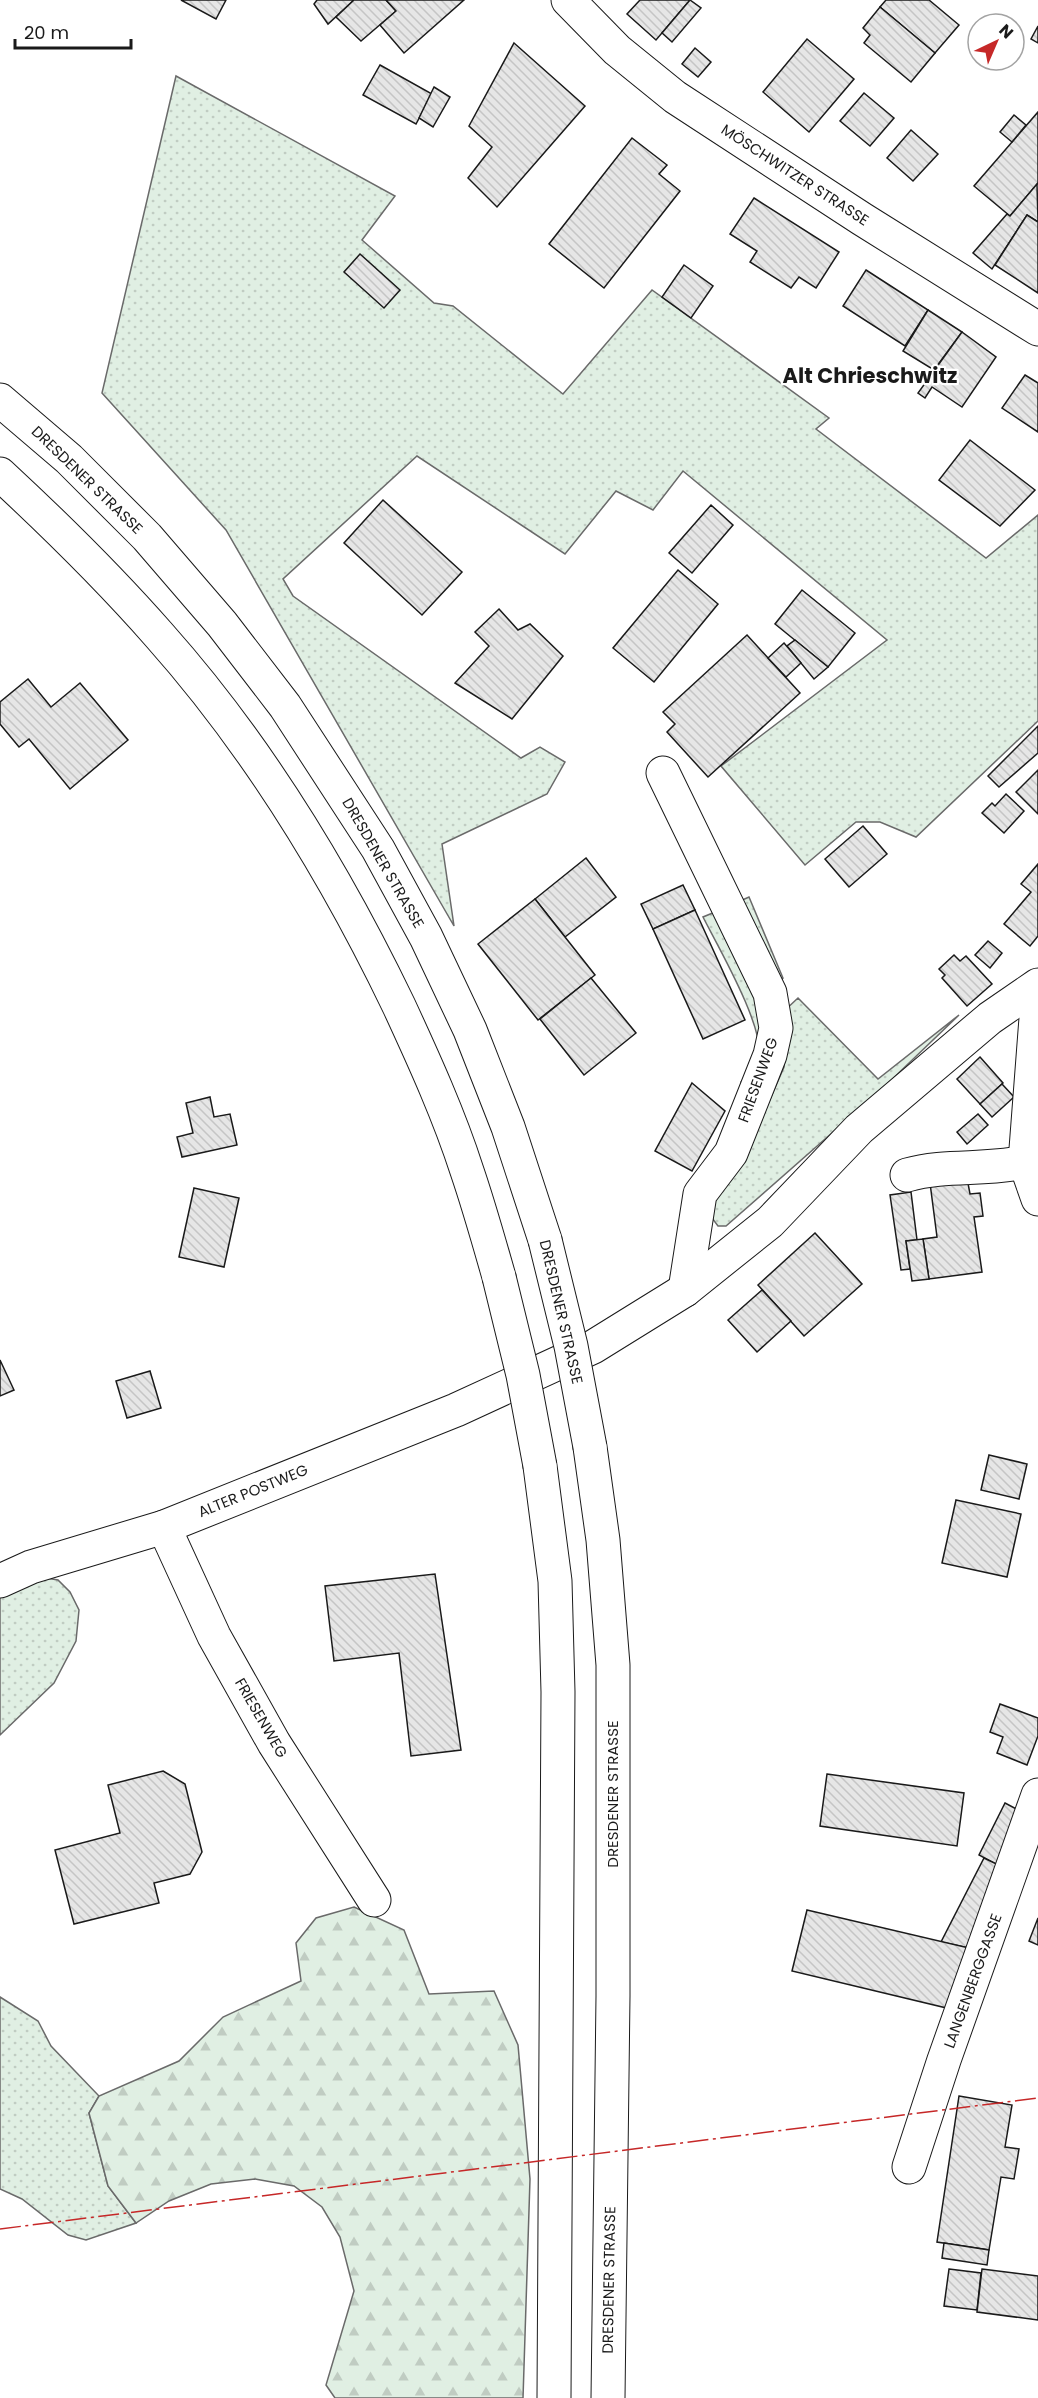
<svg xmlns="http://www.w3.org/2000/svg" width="1038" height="2398" font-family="Poppins,sans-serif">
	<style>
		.grass { fill: url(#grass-dots); stroke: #6a6a6a; stroke-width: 1.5 }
		.forest { fill: url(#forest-firs); stroke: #6a6a6a; stroke-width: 1.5 }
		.building { fill: url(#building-back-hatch); stroke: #1a1a1a; stroke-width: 1.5 }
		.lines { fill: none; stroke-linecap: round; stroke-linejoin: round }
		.minor-casing { stroke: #1a1a1a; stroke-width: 35 }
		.secondary-casing { stroke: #1a1a1a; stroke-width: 35 }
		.primary-casing { stroke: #1a1a1a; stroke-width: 35 }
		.minor { stroke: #fff; stroke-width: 33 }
		.secondary { stroke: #fff; stroke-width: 33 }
		.primary { stroke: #fff; stroke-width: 33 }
		.primary-bridge-casing { stroke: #1a1a1a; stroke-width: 35; stroke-linecap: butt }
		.primary-bridge { stroke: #fff; stroke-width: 33 }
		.power { stroke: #c62828; stroke-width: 1.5; stroke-dasharray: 21 4.5 3 4.5; stroke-linecap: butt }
		.labels { text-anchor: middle; stroke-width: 4.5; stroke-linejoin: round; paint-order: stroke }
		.street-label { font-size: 15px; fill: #1a1a1a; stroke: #fff }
		.district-label { font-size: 21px; font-weight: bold; fill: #1a1a1a; stroke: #fff }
	</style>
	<defs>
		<pattern id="grass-dots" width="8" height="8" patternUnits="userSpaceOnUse" patternTransform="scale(1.5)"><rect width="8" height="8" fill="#e0efe3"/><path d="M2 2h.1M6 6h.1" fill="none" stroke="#c0ccc2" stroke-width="1.8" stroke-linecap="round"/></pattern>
		<pattern id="forest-firs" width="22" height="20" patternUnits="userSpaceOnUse" patternTransform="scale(1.5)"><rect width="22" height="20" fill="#e0efe3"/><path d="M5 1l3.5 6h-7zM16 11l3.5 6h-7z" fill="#c0ccc2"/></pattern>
		<pattern id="building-back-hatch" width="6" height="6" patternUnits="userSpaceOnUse" patternTransform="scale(1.5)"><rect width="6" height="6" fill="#e6e6e6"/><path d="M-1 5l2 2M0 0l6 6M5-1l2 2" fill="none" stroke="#c5c5c5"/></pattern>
	</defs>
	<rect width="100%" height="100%" fill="#fff"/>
	<g class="grass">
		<path d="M 176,76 L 395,196 L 362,240 L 434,303 L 453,306 L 563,394 L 652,290 L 829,418 L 816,429 L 986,558 L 1038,515 L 1038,721 L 916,837 L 880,822 L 856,822 L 805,865 L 721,766 L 887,640 L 683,471 L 653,510 L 616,491 L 565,554 L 417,456 L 283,579 L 293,596 L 521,758 L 540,747 L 565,762 L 547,794 L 442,844 L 454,926 L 226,530 L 102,393 Z"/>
		<path d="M 749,897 L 783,978 L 773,990 L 738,902 Z"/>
		<path d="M 720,910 C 738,947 774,1020 761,1062 C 758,1071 751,1078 746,1086 L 741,1082 C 746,1075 755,1067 758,1059 C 768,1032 716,943 703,917 Z"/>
		<path d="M 798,998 L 878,1079 L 959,1015 L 882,1089 L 726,1226 L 718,1226 L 712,1218 L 711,1200 L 761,1120 L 784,1067 L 787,1036 L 783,1012 Z"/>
		<path d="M 40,1577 L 58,1580 L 70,1592 L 79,1610 L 76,1641 L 54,1683 L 0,1735 L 0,1592 Z"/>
		<path d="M 0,1997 L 38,2021 L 51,2046 L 99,2096 L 89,2113 L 108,2186 L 136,2223 L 86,2240 L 68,2235 L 22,2199 L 0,2189 Z"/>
	</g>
	<path class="forest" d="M 354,1907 L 404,1930 L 429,1994 L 494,1991 L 518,2045 L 530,2179 L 523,2398 L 335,2398 L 326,2385 L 354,2291 L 340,2237 L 322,2207 L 294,2186 L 255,2179 L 211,2184 L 169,2201 L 136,2223 L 108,2186 L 89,2113 L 99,2096 L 179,2061 L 223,2017 L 301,1981 L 296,1943 L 316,1918 Z"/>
	<g class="building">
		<path d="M 181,0 L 226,0 L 216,19 Z"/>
		<path d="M 317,0 L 354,0 L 328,24 L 314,4 Z"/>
		<path d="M 354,0 L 386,0 L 396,11 L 361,41 L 336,17 Z"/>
		<path d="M 386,0 L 464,0 L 404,53 L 380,25 L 396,11 Z"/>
		<path d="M 640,0 L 690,0 L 656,40 L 627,14 Z"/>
		<path d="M 690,0 L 701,8 L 672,42 L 662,33 Z"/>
		<path d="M 886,0 L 929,0 L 959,25 L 935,53 L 880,7 Z"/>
		<path d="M 880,7 L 935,53 L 911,82 L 864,43 L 870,35 L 863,28 Z"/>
		<path d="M 1038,26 L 1038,43 L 1031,39 Z"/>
		<path d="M 807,39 L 854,79 L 809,132 L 763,92 Z"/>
		<path d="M 514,43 L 585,106 L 497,207 L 468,178 L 492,147 L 469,126 Z"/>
		<path d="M 695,48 L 711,62 L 698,77 L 682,64 Z"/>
		<path d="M 380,65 L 432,94 L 416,124 L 363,95 Z"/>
		<path d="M 434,87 L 450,97 L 433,127 L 419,118 Z"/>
		<path d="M 864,93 L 894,118 L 870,146 L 840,121 Z"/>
		<path d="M 1038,112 L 1038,183 L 1010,216 L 974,186 Z"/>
		<path d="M 1014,115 L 1026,125 L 1012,142 L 1000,132 Z"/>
		<path d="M 911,130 L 938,154 L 913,181 L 887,158 Z"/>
		<path d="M 632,138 L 667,165 L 659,174 L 680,191 L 604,288 L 549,244 Z"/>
		<path d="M 1037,184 L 1038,222 L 1027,215 L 992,269 L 973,253 L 1007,214 L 1010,216 Z"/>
		<path d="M 754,198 L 839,252 L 816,288 L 799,277 L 791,288 L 750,262 L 757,251 L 730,234 Z"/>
		<path d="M 1027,215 L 1038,222 L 1038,293 L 995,265 Z"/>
		<path d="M 360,254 L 400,290 L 384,308 L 344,272 Z"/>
		<path d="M 684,265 L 713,286 L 691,318 L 662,297 Z"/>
		<path d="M 866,270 L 928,310 L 905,346 L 843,306 Z"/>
		<path d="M 928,310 L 962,332 L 934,370 L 903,351 Z"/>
		<path d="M 962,332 L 996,357 L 962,407 L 932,387 L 925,398 L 918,393 Z"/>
		<path d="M 1025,375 L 1038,383 L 1038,432 L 1002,408 Z"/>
		<path d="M 970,440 L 1035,490 L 1000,526 L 939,480 Z"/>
		<path d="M 383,500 L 462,572 L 422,615 L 344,543 Z"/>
		<path d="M 711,505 L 733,525 L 692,573 L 669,553 Z"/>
		<path d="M 678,570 L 718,604 L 654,682 L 613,648 Z"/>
		<path d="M 802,590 L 855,633 L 828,667 L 775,624 Z"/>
		<path d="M 499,609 L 518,630 L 530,624 L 563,656 L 512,719 L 455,683 L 489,646 L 475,632 Z"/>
		<path d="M 747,635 L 800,693 L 708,777 L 667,732 L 675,724 L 663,712 Z"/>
		<path d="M 795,640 L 828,667 L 814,679 L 787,646 Z"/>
		<path d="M 784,643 L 801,663 L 786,677 L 768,658 Z"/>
		<path d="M 28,679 L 51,707 L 80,683 L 128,740 L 70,789 L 29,739 L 19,747 L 0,724 L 0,702 Z"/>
		<path d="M 1038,726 L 1038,753 L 999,787 L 988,776 Z"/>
		<path d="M 1038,770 L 1038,814 L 1016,792 Z"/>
		<path d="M 1006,794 L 1024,811 L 1004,833 L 982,813 L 992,803 L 995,806 Z"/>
		<path d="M 863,826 L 887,854 L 849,887 L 825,859 Z"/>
		<path d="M 586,858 L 616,897 L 565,937 L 535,899 Z"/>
		<path d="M 1038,864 L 1038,936 L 1030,946 L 1004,924 L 1031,892 L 1021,884 Z"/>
		<path d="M 683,885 L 695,910 L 653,929 L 641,904 Z"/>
		<path d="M 535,899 L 595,975 L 538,1020 L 478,944 Z"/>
		<path d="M 695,910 L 745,1020 L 703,1039 L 653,929 Z"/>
		<path d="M 988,941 L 1002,953 L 990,968 L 975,955 Z"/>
		<path d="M 954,955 L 960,961 L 966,956 L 992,984 L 967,1006 L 942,978 L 945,975 L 939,969 Z"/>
		<path d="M 591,978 L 636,1033 L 584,1075 L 540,1019 Z"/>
		<path d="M 980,1057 L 1003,1083 L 980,1104 L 957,1079 Z"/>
		<path d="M 692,1083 L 725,1111 L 692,1171 L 655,1151 Z"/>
		<path d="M 1002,1084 L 1014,1097 L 992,1117 L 980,1104 Z"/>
		<path d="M 210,1097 L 214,1117 L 230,1114 L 237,1145 L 182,1157 L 177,1137 L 193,1133 L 186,1103 Z"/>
		<path d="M 978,1114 L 988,1125 L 967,1144 L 957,1132 Z"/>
		<path d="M 967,1178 L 970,1194 L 980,1193 L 983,1216 L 974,1217 L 982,1272 L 929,1279 L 923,1239 L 937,1237 L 930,1183 Z"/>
		<path d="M 194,1188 L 239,1198 L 224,1267 L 179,1257 Z"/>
		<path d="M 911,1192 L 917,1240 L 906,1241 L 910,1269 L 901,1270 L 890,1195 Z"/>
		<path d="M 815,1233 L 862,1284 L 804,1336 L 758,1285 Z"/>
		<path d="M 923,1239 L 929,1279 L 912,1281 L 906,1241 Z"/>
		<path d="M 762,1290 L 791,1321 L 757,1352 L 728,1320 Z"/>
		<path d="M 0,1360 L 14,1390 L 0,1396 Z"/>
		<path d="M 150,1371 L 161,1408 L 127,1418 L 116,1381 Z"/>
		<path d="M 989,1455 L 1027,1464 L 1019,1499 L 981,1490 Z"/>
		<path d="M 956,1500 L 1021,1514 L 1007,1577 L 942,1563 Z"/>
		<path d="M 435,1574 L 461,1750 L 411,1756 L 399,1653 L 334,1661 L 325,1586 Z"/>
		<path d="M 1000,1704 L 1038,1718 L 1038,1736 L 1027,1765 L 997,1753 L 1003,1737 L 990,1732 Z"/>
		<path d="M 163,1771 L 185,1784 L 202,1852 L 190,1874 L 154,1883 L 159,1903 L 74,1924 L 55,1850 L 120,1833 L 108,1785 Z"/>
		<path d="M 827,1774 L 964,1793 L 957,1846 L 820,1826 Z"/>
		<path d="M 1005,1803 L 1028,1815 L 1001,1867 L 979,1855 Z"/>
		<path d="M 984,1858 L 1009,1870 L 969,1948 L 941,1942 Z"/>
		<path d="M 807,1910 L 969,1948 L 955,2010 L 792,1971 Z"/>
		<path d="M 1038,1918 L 1038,1945 L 1029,1941 Z"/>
		<path d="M 959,2096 L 1012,2105 L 1005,2147 L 1019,2149 L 1014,2179 L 1001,2177 L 989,2250 L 937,2242 Z"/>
		<path d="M 944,2243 L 989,2250 L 987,2265 L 942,2258 Z"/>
		<path d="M 949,2269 L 981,2273 L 977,2310 L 944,2306 Z"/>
		<path d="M 982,2269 L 1038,2276 L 1038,2320 L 977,2312 Z"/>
	</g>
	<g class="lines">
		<defs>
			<g id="minor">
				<path d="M 663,773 L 770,993 L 776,1028 L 770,1055 L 731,1153 L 700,1194 L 685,1290"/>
				<path d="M 1038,992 L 1025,1162 L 1038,1199"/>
				<path d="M 907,1175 C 946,1164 986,1171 1025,1162"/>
				<path d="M 164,1527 L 214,1636 L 274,1743 L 374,1900"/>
				<path d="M 0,1581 L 31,1567 L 164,1527 L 456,1410 L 593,1347 L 685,1290 L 770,1222 L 859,1129 L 990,1018 L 1038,985"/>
				<path d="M 909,2167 L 944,2060 L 1038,1795"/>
			</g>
			<path id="secondary" d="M 568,0 L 617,50 L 675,97 L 862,219 L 1038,329"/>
			<g id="primary">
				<path d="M 0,400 L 69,459 L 147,537 L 222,624 L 285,706 L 378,849 L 426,937 L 470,1030 L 508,1127 L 545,1240"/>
				<path d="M 0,474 C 55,525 109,578 159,635 C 257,745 335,873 399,1006 C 424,1060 449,1115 467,1171 C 479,1206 489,1242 499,1277"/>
				<path d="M 590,1447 L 603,1540 L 613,1665 L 613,1996 L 608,2398"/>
				<path d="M 540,1466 L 555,1581 L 558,1692 L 554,2398"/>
			</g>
		</defs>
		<use href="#minor" class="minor-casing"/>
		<use href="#secondary" class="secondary-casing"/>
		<use href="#primary" class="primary-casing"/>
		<use href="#minor" class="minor"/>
		<use href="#secondary" class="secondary"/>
		<use href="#primary" class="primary"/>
		<defs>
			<g id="primary-bridge">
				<path d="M 545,1240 L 571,1346 L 590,1447"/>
				<path d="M 499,1277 L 523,1375 L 540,1466"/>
			</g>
		</defs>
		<use href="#primary-bridge" class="primary-bridge-casing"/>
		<use href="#primary-bridge" class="primary-bridge"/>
		<path class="power" d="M 0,2229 L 1038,2098"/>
	</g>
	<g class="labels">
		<g class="street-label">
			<text transform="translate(795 175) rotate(33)" y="5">MÖSCHWITZER STRASSE</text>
			<text transform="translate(87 480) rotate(44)" y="5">DRESDENER STRASSE</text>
			<text transform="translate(383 863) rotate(60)" y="5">DRESDENER STRASSE</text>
			<text transform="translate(758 1080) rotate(-70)" y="5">FRIESENWEG</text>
			<text transform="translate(561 1312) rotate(77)" y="5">DRESDENER STRASSE</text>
			<text transform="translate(253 1491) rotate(-22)" y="5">ALTER POSTWEG</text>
			<text transform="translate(261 1718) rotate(60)" y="5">FRIESENWEG</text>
			<text transform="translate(613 1794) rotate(-90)" y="5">DRESDENER STRASSE</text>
			<text transform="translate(973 1981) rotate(-70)" y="5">LANGENBERGGASSE</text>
			<text transform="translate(609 2280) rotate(-89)" y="5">DRESDENER STRASSE</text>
		</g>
		<g class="district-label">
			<text x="870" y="383">Alt Chrieschwitz</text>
		</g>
	</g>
	<g transform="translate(996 42) rotate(44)"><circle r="28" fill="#ffffff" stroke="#a3a3a3" stroke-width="1.5"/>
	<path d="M0-4.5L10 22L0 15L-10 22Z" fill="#c62828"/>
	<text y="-9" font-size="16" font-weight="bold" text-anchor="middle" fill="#1a1a1a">N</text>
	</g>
	<path d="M15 39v9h116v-9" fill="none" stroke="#1a1a1a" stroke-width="3"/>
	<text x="24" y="39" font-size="18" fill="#1a1a1a" stroke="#ffffff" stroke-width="4.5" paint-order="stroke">20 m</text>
</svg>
